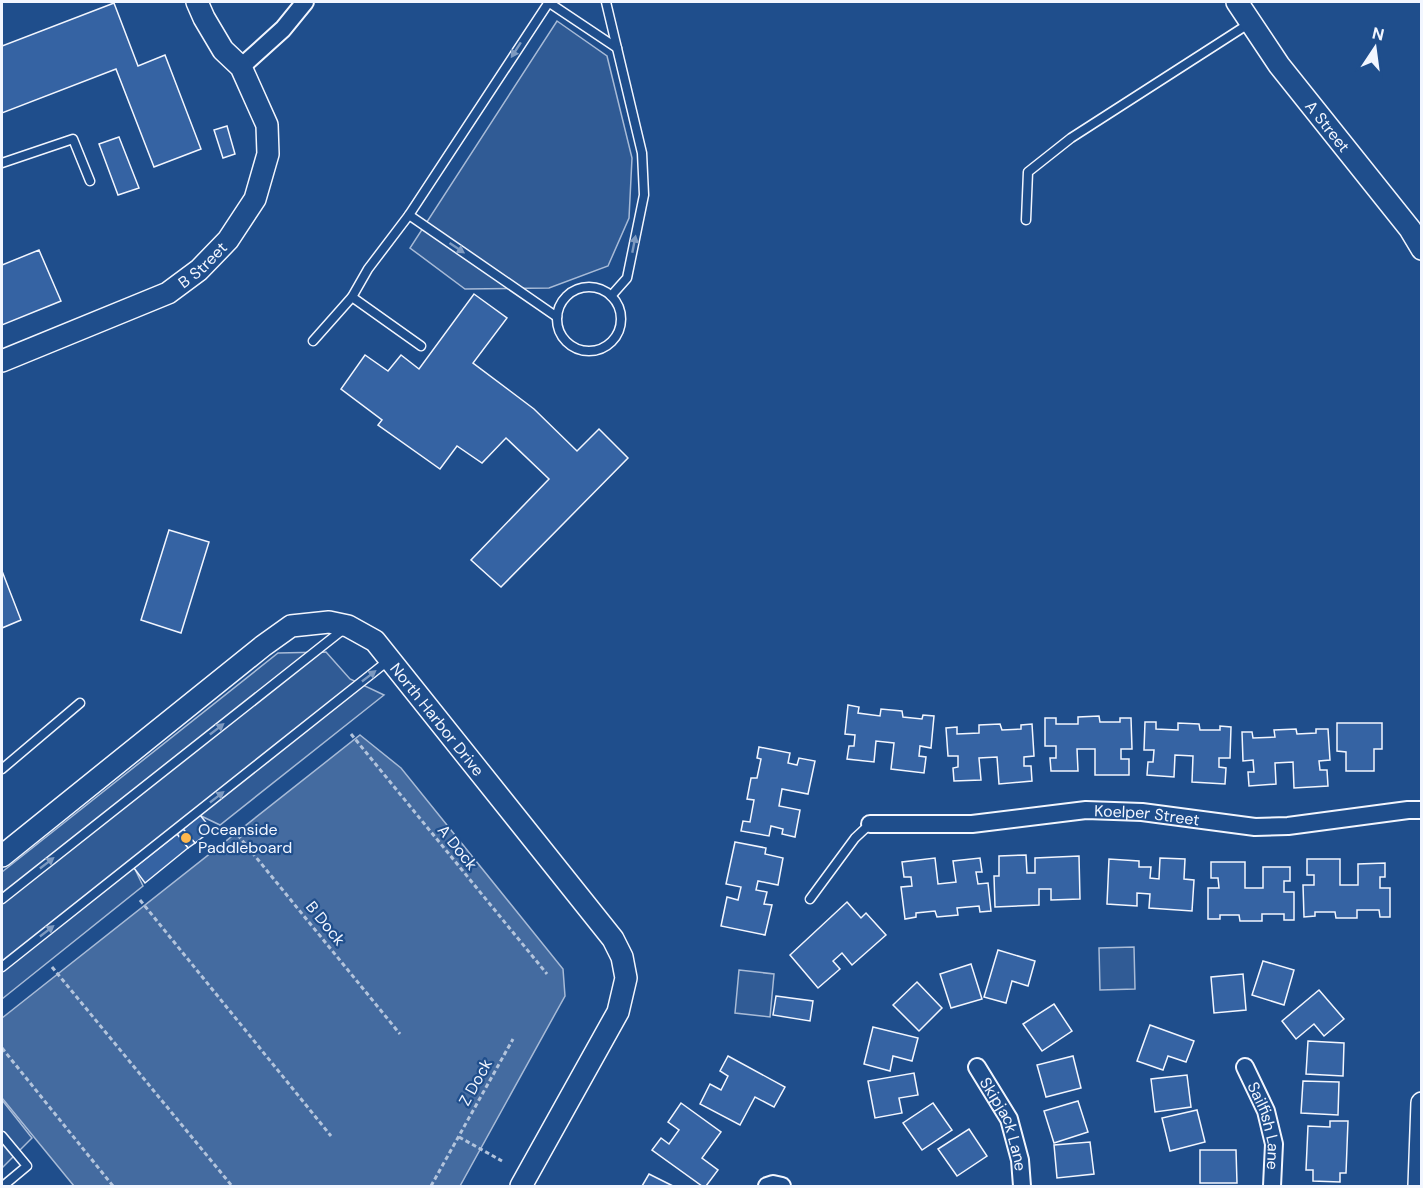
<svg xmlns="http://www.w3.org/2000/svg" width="1423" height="1188" font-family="'DM Sans',sans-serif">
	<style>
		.built { fill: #305b95; stroke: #a8bbd7; stroke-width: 1.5 }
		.water { fill: #446ba0; stroke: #a8bbd7; stroke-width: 1.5 }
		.building { fill: #3563a3; stroke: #f2f6ff; stroke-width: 1.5 }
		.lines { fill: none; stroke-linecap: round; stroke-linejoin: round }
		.service-casing { stroke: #f2f6ff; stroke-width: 11 }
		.minor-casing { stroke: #f2f6ff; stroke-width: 20 }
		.tertiary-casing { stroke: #f2f6ff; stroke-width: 24 }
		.path { stroke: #b3c4dc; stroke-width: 3; stroke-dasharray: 4.5 3; stroke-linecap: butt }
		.service { stroke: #1f4e8c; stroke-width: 8 }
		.minor { stroke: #1f4e8c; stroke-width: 16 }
		.tertiary { stroke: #1f4e8c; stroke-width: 21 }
		.oneway { fill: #7e9ac0 }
		.poi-dot { fill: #ffb74d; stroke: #1f4e8c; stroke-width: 2 }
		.labels { text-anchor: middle; stroke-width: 4.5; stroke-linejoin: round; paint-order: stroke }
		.street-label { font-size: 16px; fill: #f2f6ff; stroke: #1f4e8c }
		.poi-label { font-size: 16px; fill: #f2f6ff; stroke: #1f4e8c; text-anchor: start }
	</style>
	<rect width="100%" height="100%" fill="#1f4e8c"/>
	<g class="built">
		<path d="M 557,21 L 607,56 L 632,158 L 629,218 L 608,266 L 549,288 L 465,289 L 410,248 Z"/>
		<path d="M 326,652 L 350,679 L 384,695 L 220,825 L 199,815 L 134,867 L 143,886 L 2,999 L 2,872 L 278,653 Z"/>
		<path d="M 1134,947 L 1135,989 L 1100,990 L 1099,948 Z"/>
		<path d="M 739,970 L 774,974 L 770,1017 L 735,1013 Z"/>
		<path d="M 2,1100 L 32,1138 L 2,1168 Z"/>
	</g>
	<path class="water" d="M 360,735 L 401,768 L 563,969 L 565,996 L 460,1186 L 74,1186 L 2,1098 L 2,1018 Z"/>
	<g class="building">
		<path d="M 114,3 L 138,66 L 165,55 L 201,149 L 154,167 L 116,69 L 2,113 L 2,46 Z"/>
		<path d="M 227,126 L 235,154 L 223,158 L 214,130 Z"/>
		<path d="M 119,137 L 139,188 L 118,195 L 99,144 Z"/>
		<path d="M 39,250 L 61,301 L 2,325 L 2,265 Z"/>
		<path d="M 474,294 L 507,318 L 473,363 L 534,409 L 577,451 L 599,429 L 628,458 L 501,587 L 471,560 L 549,479 L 506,438 L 482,463 L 457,446 L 440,469 L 378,425 L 382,420 L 341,389 L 365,355 L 388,371 L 401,355 L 419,369 Z"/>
		<path d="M 169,530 L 209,542 L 181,633 L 141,620 Z"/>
		<path d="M 2,571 L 21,620 L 2,628 Z"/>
		<path d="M 848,705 L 859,707 L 858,713 L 880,716 L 881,709 L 902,711 L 903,717 L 922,719 L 923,715 L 934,716 L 931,748 L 920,746 L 919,756 L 926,757 L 924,773 L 891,769 L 894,743 L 876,741 L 874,762 L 847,759 L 849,746 L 854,746 L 855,735 L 845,734 Z"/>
		<path d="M 1099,716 L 1100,722 L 1120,722 L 1120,718 L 1131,718 L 1132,749 L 1121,749 L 1121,759 L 1129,759 L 1129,775 L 1095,775 L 1095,749 L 1077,749 L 1078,771 L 1051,771 L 1050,758 L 1056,758 L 1056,746 L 1045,746 L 1045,718 L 1056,718 L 1056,724 L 1078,724 L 1078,717 Z"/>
		<path d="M 1145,722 L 1156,722 L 1156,729 L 1178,730 L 1178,723 L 1199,724 L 1200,730 L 1220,730 L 1220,726 L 1231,727 L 1230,758 L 1219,758 L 1219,767 L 1226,768 L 1225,784 L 1192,782 L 1193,756 L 1175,755 L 1174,777 L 1147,775 L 1148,762 L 1153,762 L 1154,750 L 1144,750 Z"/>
		<path d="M 1337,723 L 1382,723 L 1382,749 L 1374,749 L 1374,771 L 1346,771 L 1346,752 L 1337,751 Z"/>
		<path d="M 1000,724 L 1002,730 L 1021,729 L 1021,725 L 1032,724 L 1034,756 L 1024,757 L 1024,766 L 1031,766 L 1032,781 L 999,784 L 997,757 L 979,758 L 981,780 L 954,781 L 953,768 L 958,767 L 958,756 L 948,756 L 946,728 L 957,727 L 957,734 L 979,733 L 979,725 Z"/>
		<path d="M 1296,729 L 1297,734 L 1316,733 L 1316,729 L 1328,729 L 1330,760 L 1319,761 L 1320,770 L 1327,770 L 1328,786 L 1294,788 L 1293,762 L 1275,763 L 1276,784 L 1249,786 L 1248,772 L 1254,772 L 1253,760 L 1243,761 L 1242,732 L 1252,732 L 1253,738 L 1275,737 L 1274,730 Z"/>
		<path d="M 759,747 L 790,753 L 788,763 L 797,765 L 799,758 L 815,761 L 808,794 L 782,789 L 779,806 L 800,810 L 795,837 L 782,834 L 783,829 L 771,826 L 769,836 L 741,831 L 743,821 L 750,822 L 754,800 L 747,799 L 751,778 L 757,778 L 761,759 L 757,758 Z"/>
		<path d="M 200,815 L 212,830 L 195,843 L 183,829 Z"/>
		<path d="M 183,829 L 195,843 L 188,848 L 177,834 Z"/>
		<path d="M 177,834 L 188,848 L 145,883 L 134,868 Z"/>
		<path d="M 735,842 L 766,848 L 765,854 L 783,858 L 778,885 L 758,881 L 756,890 L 767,892 L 764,904 L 772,905 L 765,935 L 721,926 L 727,897 L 738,900 L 741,887 L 726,884 Z"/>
		<path d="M 1026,855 L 1027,873 L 1035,873 L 1035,858 L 1079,856 L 1080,899 L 1051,900 L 1051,889 L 1039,889 L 1039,905 L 995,907 L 994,876 L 999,876 L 999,856 Z"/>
		<path d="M 935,858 L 938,884 L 956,882 L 953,861 L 980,858 L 982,872 L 976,872 L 978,884 L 988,883 L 991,911 L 980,912 L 979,906 L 957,908 L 958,915 L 937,917 L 935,911 L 916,913 L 916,917 L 905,919 L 901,887 L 912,886 L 911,877 L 904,877 L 902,862 Z"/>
		<path d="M 1160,858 L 1185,859 L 1184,879 L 1194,880 L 1192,911 L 1149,908 L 1150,894 L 1137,893 L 1137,906 L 1107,904 L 1109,859 L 1139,861 L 1139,867 L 1151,867 L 1150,878 L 1159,879 Z"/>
		<path d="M 1307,859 L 1340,859 L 1340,885 L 1358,885 L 1358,864 L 1385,863 L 1385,877 L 1380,877 L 1380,888 L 1390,888 L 1390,917 L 1380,917 L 1379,910 L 1357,910 L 1357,918 L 1336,918 L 1335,912 L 1315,912 L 1315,916 L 1304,917 L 1303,885 L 1314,885 L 1314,875 L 1307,875 Z"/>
		<path d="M 1211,862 L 1245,862 L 1245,888 L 1263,888 L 1263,867 L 1290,867 L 1290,881 L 1284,881 L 1284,892 L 1294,892 L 1294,920 L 1284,920 L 1284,914 L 1262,914 L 1262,921 L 1240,921 L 1239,915 L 1220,915 L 1220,919 L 1208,919 L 1208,888 L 1219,888 L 1218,878 L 1211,878 Z"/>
		<path d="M 847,902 L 861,918 L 866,913 L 886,935 L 852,965 L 842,953 L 833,961 L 840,969 L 818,988 L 790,955 Z"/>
		<path d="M 998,950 L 1035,961 L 1028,986 L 1012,981 L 1006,1003 L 984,997 Z"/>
		<path d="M 1263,961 L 1294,970 L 1284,1005 L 1252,995 Z"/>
		<path d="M 971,964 L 982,999 L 951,1008 L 940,974 Z"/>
		<path d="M 1243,974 L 1246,1010 L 1214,1013 L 1211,977 Z"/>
		<path d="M 917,982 L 942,1008 L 919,1031 L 893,1005 Z"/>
		<path d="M 1319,990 L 1344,1019 L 1324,1036 L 1314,1024 L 1296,1039 L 1282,1021 Z"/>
		<path d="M 776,996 L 813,1001 L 810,1021 L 773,1015 Z"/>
		<path d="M 1054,1004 L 1072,1031 L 1042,1051 L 1023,1024 Z"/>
		<path d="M 1150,1025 L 1194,1041 L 1186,1062 L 1168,1056 L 1163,1070 L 1137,1061 Z"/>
		<path d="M 873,1027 L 918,1038 L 912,1061 L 893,1056 L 890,1071 L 864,1064 Z"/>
		<path d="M 1308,1041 L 1344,1043 L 1343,1076 L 1306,1074 Z"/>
		<path d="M 728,1056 L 785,1087 L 774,1107 L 755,1097 L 740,1125 L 700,1104 L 710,1084 L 721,1090 L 728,1076 L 720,1071 Z"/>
		<path d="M 1073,1056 L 1081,1088 L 1046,1097 L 1037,1065 Z"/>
		<path d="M 914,1073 L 918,1095 L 899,1098 L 902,1113 L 875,1118 L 868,1081 Z"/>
		<path d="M 1187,1075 L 1191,1107 L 1155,1112 L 1151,1079 Z"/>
		<path d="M 1303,1081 L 1339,1082 L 1338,1115 L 1301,1113 Z"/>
		<path d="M 1078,1101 L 1088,1132 L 1054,1143 L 1044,1111 Z"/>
		<path d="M 681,1103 L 721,1132 L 702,1158 L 718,1170 L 706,1186 L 702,1186 L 652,1150 L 661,1138 L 669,1144 L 679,1130 L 668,1122 Z"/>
		<path d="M 933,1103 L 952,1130 L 922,1150 L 903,1123 Z"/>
		<path d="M 1197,1110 L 1205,1142 L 1170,1151 L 1162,1118 Z"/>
		<path d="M 1330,1121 L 1348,1121 L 1346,1173 L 1340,1173 L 1340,1182 L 1313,1181 L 1313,1170 L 1306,1170 L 1308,1126 L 1330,1127 Z"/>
		<path d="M 969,1129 L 987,1156 L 957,1176 L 938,1149 Z"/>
		<path d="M 1090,1142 L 1094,1174 L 1057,1178 L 1054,1145 Z"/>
		<path d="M 1200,1150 L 1236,1150 L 1237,1183 L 1200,1183 Z"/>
		<path d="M 649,1174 L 673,1186 L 642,1186 Z"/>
	</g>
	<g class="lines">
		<defs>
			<g id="service">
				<path d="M 548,2 L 617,48"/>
				<path d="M 606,2 L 642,153 L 644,195 L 627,278 L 611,296"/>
				<path d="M 2,163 L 73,139 L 90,181"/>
				<path d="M 409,215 L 557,317"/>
				<path d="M 1026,220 L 1028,172 L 1071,138 L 1250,23"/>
				<circle cx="589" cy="319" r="32"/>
				<path d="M 352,297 L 421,346"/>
				<path d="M 313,341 L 352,297 L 368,269 L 409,215 L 549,2"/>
				<path d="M 2,769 L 80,703"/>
				<path d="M 2,899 L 345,628"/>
				<path d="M 810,899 L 855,838 L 870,824"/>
				<path d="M 2,967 L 389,660"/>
				<path d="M 2,1136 L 27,1166 L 3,1186"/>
			</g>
			<g id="minor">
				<path d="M 241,67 L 283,29 L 305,2"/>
				<path id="s1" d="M 870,824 L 972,824 L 1086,810 L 1142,812 L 1255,827 L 1288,826 L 1408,810 L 1422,810"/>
				<path id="s2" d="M 977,1067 L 1009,1119 L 1020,1160 L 1022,1186"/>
				<path id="s3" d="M 1245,1067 L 1266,1111 L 1274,1144 L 1272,1186"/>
				<path d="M 767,1186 L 773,1184 L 782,1186"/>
			</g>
			<g id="tertiary">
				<path id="s4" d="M 1237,2 L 1279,65 L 1410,229 L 1422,249"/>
				<path id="s5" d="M 2,361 L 168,293 L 199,270 L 228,240 L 255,199 L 268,154 L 267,125 L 241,67 L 223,50 L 204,18 L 197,2"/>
				<path id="s6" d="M 2,856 L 263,646 L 291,626 L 329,622 L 348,626 L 375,641 L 613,939 L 622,957 L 626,978 L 618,1012 L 521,1186"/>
				<path d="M 1419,1186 L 1422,1103"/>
			</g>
		</defs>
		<use href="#service" class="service-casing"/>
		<use href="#minor" class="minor-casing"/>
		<use href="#tertiary" class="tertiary-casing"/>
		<g class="path">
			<path d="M 351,734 L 547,974"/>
			<path d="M 233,829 L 400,1034"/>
			<path d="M 140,900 L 331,1136"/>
			<path d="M 52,967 L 232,1186"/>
			<path d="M 2,1048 L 113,1186"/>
			<path d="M 459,1137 L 502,1161"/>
			<path d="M 431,1186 L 513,1039"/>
		</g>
		<use href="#service" class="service"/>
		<use href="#minor" class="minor"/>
		<use href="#tertiary" class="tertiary"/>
	</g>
	<defs><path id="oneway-solid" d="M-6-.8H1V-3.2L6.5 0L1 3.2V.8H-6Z" transform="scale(1.5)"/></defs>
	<g class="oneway">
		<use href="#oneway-solid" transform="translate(516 50) rotate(123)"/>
		<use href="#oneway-solid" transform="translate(634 244) rotate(-79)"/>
		<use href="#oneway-solid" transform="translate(457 248) rotate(34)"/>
		<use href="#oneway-solid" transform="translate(369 676) rotate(-38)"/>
		<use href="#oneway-solid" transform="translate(217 729) rotate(-38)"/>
		<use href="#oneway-solid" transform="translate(217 797) rotate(-38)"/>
		<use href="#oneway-solid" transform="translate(47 863) rotate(-38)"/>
		<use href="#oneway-solid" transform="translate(47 931) rotate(-38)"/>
	</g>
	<circle class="poi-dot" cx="186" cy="838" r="6"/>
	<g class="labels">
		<g class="street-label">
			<text dy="6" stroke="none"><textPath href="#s4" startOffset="154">A Street</textPath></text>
			<text dy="6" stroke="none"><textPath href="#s5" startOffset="224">B Street</textPath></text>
			<text dy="6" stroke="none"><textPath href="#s6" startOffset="558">North Harbor Drive</textPath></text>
			<text dy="6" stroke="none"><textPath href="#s1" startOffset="278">Koelper Street</textPath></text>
			<text transform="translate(458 847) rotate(51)" y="6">A Dock</text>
			<text transform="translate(326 923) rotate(51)" y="6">B Dock</text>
			<text transform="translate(475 1082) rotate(-61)" y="6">Z Dock</text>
			<text dy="6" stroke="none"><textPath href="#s2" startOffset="64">Skipjack Lane</textPath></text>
			<text dy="6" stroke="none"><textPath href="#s3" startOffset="63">Sailfish Lane</textPath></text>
		</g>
		<g class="poi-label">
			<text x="198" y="835">Oceanside<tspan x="198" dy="18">Paddleboard</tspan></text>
		</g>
	</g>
	<rect width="1423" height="1188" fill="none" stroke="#f2f6ff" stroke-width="6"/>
	<g transform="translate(1375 48) rotate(13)" stroke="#1f4e8c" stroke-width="4.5" paint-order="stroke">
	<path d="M0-4.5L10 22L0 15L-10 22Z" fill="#f2f6ff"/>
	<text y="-9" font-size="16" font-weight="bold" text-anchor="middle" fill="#f2f6ff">N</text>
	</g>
</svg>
